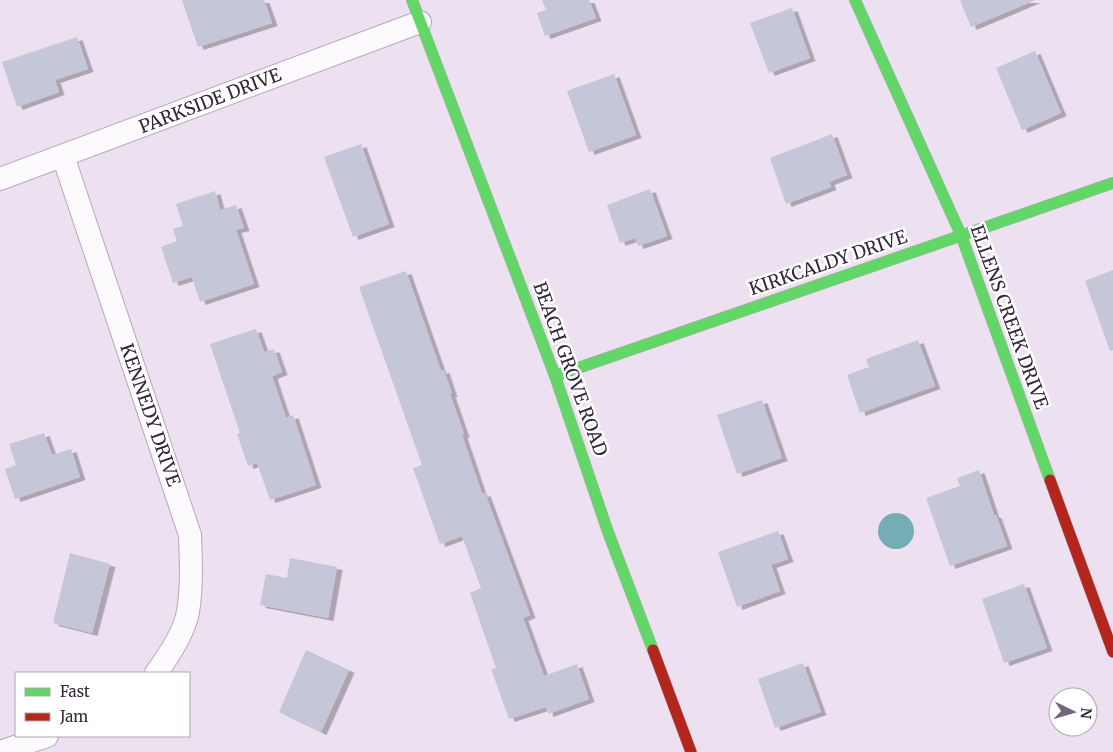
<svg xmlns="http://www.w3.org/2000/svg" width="1113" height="752" font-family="Merriweather,serif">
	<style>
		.water { fill: #75adb4 }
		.building { fill: #c5c6d7; filter: url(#shadow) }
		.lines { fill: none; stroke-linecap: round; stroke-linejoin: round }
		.street-casing { stroke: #b5a8b9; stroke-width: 24 }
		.fast-casing { stroke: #b5a8b9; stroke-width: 12 }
		.jam-casing { stroke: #b5a8b9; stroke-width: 12 }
		.street { stroke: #fcfafd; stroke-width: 22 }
		.fast { stroke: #63d668; stroke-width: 11 }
		.jam { stroke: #b3261e; stroke-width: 11 }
		.labels { text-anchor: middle; stroke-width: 5; stroke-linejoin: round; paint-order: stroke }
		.street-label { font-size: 18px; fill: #35253a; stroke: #fff }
	</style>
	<defs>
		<filter id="shadow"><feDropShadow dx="5.5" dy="3" stdDeviation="0" flood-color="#0004"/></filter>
	</defs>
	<rect width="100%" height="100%" fill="#ede0f1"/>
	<circle class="water" cx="896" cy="531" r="18"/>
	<g class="building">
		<path d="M 182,0 L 264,0 L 272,23 L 198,47 Z"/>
		<path d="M 542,0 L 589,0 L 596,18 L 545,36 L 537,13 L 546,10 Z"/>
		<path d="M 960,0 L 1035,0 L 971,27 Z"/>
		<path d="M 792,8 L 810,58 L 769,73 L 750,23 Z"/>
		<path d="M 77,37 L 88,69 L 55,80 L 59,92 L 17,107 L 2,62 Z"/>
		<path d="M 1035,51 L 1061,113 L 1022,130 L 996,68 Z"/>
		<path d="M 614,74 L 636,135 L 589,152 L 567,91 Z"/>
		<path d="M 832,134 L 847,175 L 829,182 L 831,187 L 786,204 L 770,158 Z"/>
		<path d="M 361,144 L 389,224 L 353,237 L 324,157 Z"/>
		<path d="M 650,189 L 667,236 L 638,246 L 635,238 L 620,243 L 607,205 Z"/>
		<path d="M 215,191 L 220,210 L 236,205 L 244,228 L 236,230 L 254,284 L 200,302 L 192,277 L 173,283 L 161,247 L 177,241 L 173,229 L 183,226 L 176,204 Z"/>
		<path d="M 1113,270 L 1113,350 L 1110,351 L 1085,281 Z"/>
		<path d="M 406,271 L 441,371 L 444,370 L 452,394 L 450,394 L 464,434 L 462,435 L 482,494 L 485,493 L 530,615 L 523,618 L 544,676 L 577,664 L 589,699 L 548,714 L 546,707 L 509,719 L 491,669 L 496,668 L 470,593 L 481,588 L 462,536 L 440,544 L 413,468 L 422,465 L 359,287 Z"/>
		<path d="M 256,329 L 264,352 L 274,349 L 282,372 L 272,376 L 286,418 L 293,415 L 316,485 L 270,500 L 257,463 L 248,466 L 237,434 L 240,433 L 210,344 Z"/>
		<path d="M 918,340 L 935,386 L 860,413 L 847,375 L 869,367 L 866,359 Z"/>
		<path d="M 762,400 L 782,458 L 737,474 L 717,415 Z"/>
		<path d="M 44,433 L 52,455 L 71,449 L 80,477 L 15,499 L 5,469 L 16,465 L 9,444 Z"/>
		<path d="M 979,470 L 994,515 L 996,515 L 1007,546 L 950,566 L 926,498 L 960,486 L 957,478 Z"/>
		<path d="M 778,531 L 788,559 L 771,565 L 780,591 L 737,607 L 718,552 Z"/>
		<path d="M 70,553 L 110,564 L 92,633 L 53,623 Z"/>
		<path d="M 290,558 L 337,567 L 328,618 L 260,605 L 266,574 L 287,578 Z"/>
		<path d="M 1024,584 L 1047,648 L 1004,663 L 982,599 Z"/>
		<path d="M 306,650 L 349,670 L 321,732 L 279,712 Z"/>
		<path d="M 803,663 L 821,712 L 775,728 L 758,679 Z"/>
	</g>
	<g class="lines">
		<defs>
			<g id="street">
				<path d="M 63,156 L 190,535 C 191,561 192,587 188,612 C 184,632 168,657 156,673"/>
				<path d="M 0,179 L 420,22"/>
				<path d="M 0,752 L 47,736"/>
			</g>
			<g id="fast">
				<path d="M 412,0 L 555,376 L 608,532 L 653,650"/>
				<path d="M 855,0 L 961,235 L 1050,480"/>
				<path d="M 555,376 L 1113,183"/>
			</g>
			<g id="jam">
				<path d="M 1050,480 L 1113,652"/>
				<path d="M 653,650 L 691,752"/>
			</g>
		</defs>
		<use href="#street" class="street-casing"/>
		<use href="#fast" class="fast-casing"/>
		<use href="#jam" class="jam-casing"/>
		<use href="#street" class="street"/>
		<use href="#fast" class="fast"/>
		<use href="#jam" class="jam"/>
	</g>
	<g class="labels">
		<g class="street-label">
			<text transform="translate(210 101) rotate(-21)" y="6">PARKSIDE DRIVE</text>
			<text transform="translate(828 263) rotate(-19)" y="6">KIRKCALDY DRIVE</text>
			<text transform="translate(1009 317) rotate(70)" y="6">ELLENS CREEK DRIVE</text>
			<text transform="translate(570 369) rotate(70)" y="6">BEACH GROVE ROAD</text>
			<text transform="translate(150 415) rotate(71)" y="6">KENNEDY DRIVE</text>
		</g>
	</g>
	<rect x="15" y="672" width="175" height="65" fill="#ffffff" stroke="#aea8b0"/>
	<rect x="25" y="688" width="25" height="8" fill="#63d668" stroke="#aea8b0"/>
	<text x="60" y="697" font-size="15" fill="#35253a">Fast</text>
	<rect x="25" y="713" width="25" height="8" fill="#b3261e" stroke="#aea8b0"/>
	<text x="60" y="722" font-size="15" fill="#35253a">Jam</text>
	<g transform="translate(1073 712) rotate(95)"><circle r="24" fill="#ffffff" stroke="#aea8b0"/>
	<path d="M0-4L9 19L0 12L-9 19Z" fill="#75667a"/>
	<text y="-8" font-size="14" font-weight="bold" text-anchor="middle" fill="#35253a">N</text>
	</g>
</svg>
